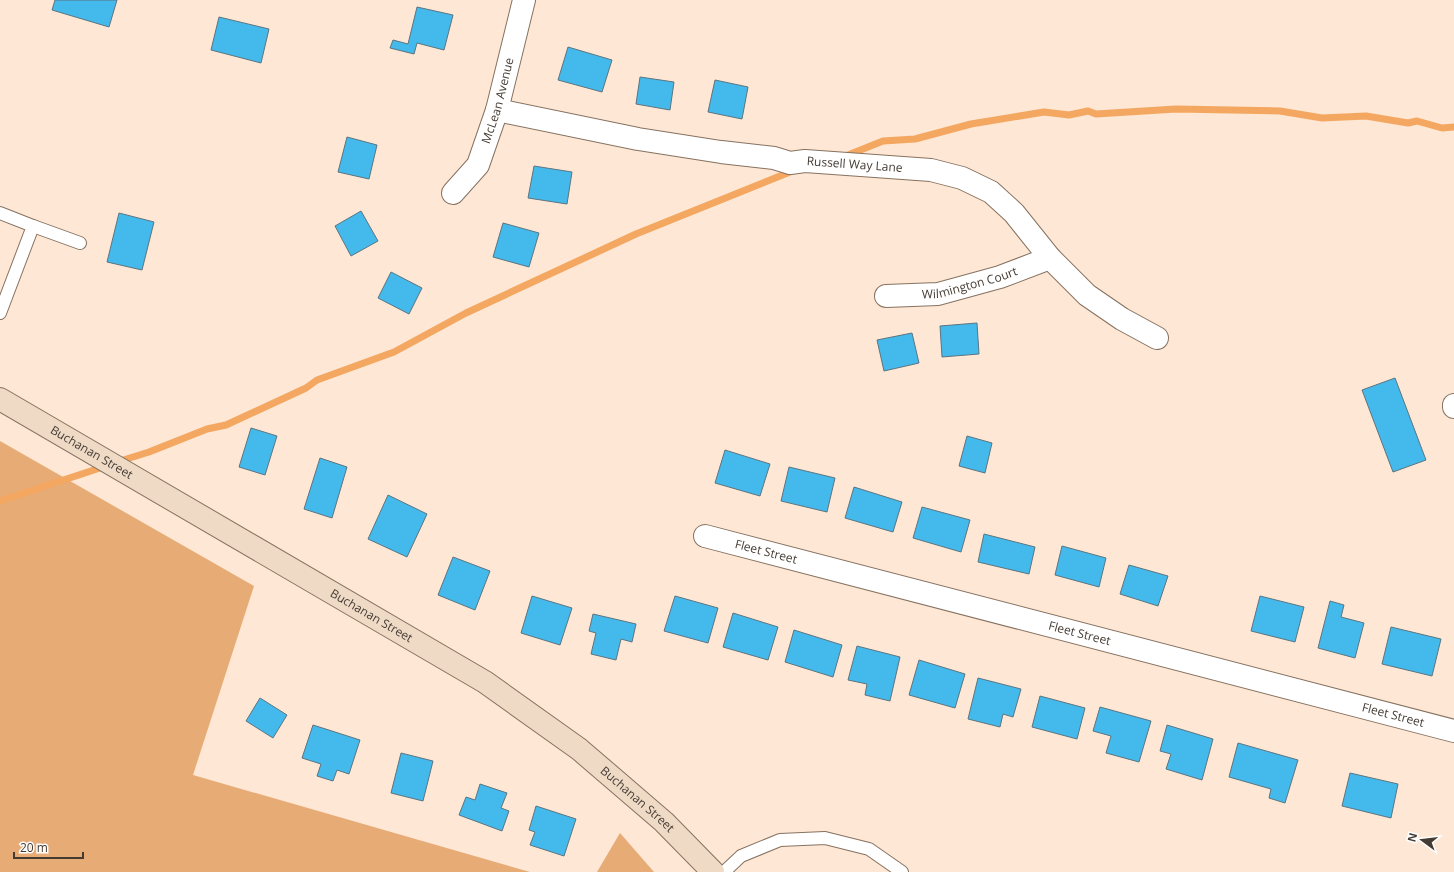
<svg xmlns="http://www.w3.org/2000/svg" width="1454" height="872" font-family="'Open Sans',sans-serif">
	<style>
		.green { fill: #e7ab76 }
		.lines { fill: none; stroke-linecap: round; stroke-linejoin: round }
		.stream { stroke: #f3a761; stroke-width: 7 }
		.building { fill: #44b9eb; stroke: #5b7581 }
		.lane-casing { stroke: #867261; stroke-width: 14 }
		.street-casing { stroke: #867261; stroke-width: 24 }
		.secondary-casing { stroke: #867261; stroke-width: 24 }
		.lane { stroke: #fff; stroke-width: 12 }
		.street { stroke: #fff; stroke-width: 22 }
		.secondary { stroke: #efdac6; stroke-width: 22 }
		.labels { text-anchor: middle; stroke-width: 3; stroke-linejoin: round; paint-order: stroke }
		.street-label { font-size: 12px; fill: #443b33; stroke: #fff }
	</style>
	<rect width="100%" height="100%" fill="#fee7d4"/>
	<g class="green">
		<path d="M 0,441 L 254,586 L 193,775 L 530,872 L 0,872 Z"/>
		<path d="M 620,833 L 654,872 L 597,872 Z"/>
	</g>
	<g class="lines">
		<g class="stream">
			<path d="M 843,157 L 883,141 L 915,139 L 971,124 L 1044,112 L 1069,115 L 1088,111 L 1096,114 L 1176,109 L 1280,111 L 1322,118 L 1366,116 L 1408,123 L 1417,121 L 1442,128 L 1454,127"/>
			<path d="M 117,462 L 149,452 L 207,429 L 226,425 L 306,388 L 317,380 L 394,352 L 466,313 L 636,234 L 795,170"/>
			<path d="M 0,501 L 106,466"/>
		</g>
	</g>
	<g class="building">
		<path d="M 55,0 L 117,0 L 109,27 L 52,10 Z"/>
		<path d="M 417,7 L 453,15 L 444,50 L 417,43 L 414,54 L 390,48 L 393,40 L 408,44 Z"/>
		<path d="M 219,17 L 269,29 L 261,63 L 211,50 Z"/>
		<path d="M 568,47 L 612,60 L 602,92 L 558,80 Z"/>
		<path d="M 640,77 L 674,82 L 670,110 L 636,104 Z"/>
		<path d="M 715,80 L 748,87 L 742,119 L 708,112 Z"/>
		<path d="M 347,137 L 377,145 L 369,179 L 338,172 Z"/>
		<path d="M 534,166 L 572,172 L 567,204 L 528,198 Z"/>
		<path d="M 361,211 L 378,241 L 351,256 L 335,226 Z"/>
		<path d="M 119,213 L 154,222 L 142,270 L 107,262 Z"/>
		<path d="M 503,223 L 539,233 L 529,267 L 493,257 Z"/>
		<path d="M 391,272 L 422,288 L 409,314 L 378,298 Z"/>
		<path d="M 977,323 L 979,354 L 942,357 L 940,326 Z"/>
		<path d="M 912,333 L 919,363 L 884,371 L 877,340 Z"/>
		<path d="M 1395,378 L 1426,460 L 1393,472 L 1362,390 Z"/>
		<path d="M 251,428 L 277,436 L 265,475 L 239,467 Z"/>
		<path d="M 967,436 L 992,443 L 985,473 L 959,466 Z"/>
		<path d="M 725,450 L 770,464 L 760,496 L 715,483 Z"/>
		<path d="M 320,458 L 347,467 L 332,518 L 304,509 Z"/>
		<path d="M 789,467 L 835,478 L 827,512 L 781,501 Z"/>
		<path d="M 854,487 L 902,502 L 893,532 L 845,518 Z"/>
		<path d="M 388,495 L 427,514 L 407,557 L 368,539 Z"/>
		<path d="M 922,507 L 970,520 L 961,552 L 913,538 Z"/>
		<path d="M 984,534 L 1035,547 L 1029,574 L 978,562 Z"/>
		<path d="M 1062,546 L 1106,558 L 1099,587 L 1055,575 Z"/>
		<path d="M 453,557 L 490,571 L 475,610 L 438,595 Z"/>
		<path d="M 1129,565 L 1168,576 L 1158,606 L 1120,594 Z"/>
		<path d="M 532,596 L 572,608 L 560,645 L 521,633 Z"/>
		<path d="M 675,596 L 718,608 L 708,643 L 664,631 Z"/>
		<path d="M 1260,596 L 1304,607 L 1295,642 L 1251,631 Z"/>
		<path d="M 1330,601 L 1344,605 L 1341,617 L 1364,623 L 1355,658 L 1318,648 Z"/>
		<path d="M 733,613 L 778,627 L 768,660 L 723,647 Z"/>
		<path d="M 593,614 L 636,624 L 632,642 L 621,639 L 616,660 L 591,654 L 596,633 L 589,631 Z"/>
		<path d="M 1391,627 L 1441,639 L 1432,676 L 1382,664 Z"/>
		<path d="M 794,630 L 842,645 L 833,677 L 785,662 Z"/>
		<path d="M 857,646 L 900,657 L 890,701 L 865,695 L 867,684 L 848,680 Z"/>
		<path d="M 919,660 L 965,674 L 955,708 L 909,695 Z"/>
		<path d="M 978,678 L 1021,689 L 1013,717 L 1003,714 L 1000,727 L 968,719 Z"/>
		<path d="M 1040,696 L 1085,708 L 1077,739 L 1032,727 Z"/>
		<path d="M 260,698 L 287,715 L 273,738 L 246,721 Z"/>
		<path d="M 1100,707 L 1151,721 L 1139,762 L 1106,753 L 1111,736 L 1093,731 Z"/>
		<path d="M 313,725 L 360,740 L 349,774 L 337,770 L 333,781 L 317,776 L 321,764 L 302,758 Z"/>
		<path d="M 1167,725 L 1213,739 L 1202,780 L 1166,769 L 1171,754 L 1160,751 Z"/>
		<path d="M 1238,743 L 1298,760 L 1285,803 L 1269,798 L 1271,789 L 1229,777 Z"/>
		<path d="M 401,753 L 433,761 L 423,801 L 391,793 Z"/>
		<path d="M 1350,773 L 1398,784 L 1391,818 L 1342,806 Z"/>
		<path d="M 480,784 L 507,793 L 501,808 L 509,811 L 502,831 L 459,815 L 466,797 L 475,800 Z"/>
		<path d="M 536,806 L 576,819 L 564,856 L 530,845 L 535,832 L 529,830 Z"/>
	</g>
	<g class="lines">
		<defs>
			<g id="lane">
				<path d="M 0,213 L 33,226 L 0,313"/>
				<path d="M 33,226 L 80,243"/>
				<path d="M 724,872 L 741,856 L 780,840 L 825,838 L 869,849 L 902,872"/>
			</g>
			<g id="street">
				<path id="s1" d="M 497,110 L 638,139 L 721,152 L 774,158 L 790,163 L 805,161 L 931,170 L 962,178 L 991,192 L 1014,213 L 1050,258 L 1087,295 L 1122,319 L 1157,338"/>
				<path id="s2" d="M 453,193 L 478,165 L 497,110 L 524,0"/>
				<path id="s3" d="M 886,296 L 938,294 L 1000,277 L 1050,258"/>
				<path d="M 1454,405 L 1454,407"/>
				<path id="s4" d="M 705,536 L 1454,731"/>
			</g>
			<g id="secondary">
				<path id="s5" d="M 0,399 L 485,682 L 579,749 L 664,822 L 713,872"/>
			</g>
		</defs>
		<use href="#lane" class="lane-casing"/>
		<use href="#street" class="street-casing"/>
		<use href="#secondary" class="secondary-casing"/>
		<use href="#lane" class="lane"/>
		<use href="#street" class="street"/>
		<use href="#secondary" class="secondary"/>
	</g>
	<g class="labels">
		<g class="street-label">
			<text dy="4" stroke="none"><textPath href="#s2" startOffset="105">McLean Avenue</textPath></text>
			<text dy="4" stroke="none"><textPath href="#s1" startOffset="363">Russell Way Lane</textPath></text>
			<text dy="4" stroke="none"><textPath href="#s3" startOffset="85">Wilmington Court</textPath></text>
			<text dy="4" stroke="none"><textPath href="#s5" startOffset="106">Buchanan Street</textPath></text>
			<text dy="4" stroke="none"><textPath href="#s4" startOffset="63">Fleet Street</textPath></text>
			<text dy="4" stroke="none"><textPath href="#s5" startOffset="430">Buchanan Street</textPath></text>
			<text dy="4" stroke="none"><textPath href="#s4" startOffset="387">Fleet Street</textPath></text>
			<text dy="4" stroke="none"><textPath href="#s4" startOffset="711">Fleet Street</textPath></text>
			<text dy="4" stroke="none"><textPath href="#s5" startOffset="754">Buchanan Street</textPath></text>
		</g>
	</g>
	<g transform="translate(1422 840) rotate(285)" stroke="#ffffff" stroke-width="3" paint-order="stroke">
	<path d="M0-3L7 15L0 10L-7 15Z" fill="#443b33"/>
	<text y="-6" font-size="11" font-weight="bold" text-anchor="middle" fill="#443b33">N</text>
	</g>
	<path d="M14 852v6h69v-6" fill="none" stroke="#443b33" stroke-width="2"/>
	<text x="20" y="852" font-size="12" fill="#443b33" stroke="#ffffff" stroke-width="3" paint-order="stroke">20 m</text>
</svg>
